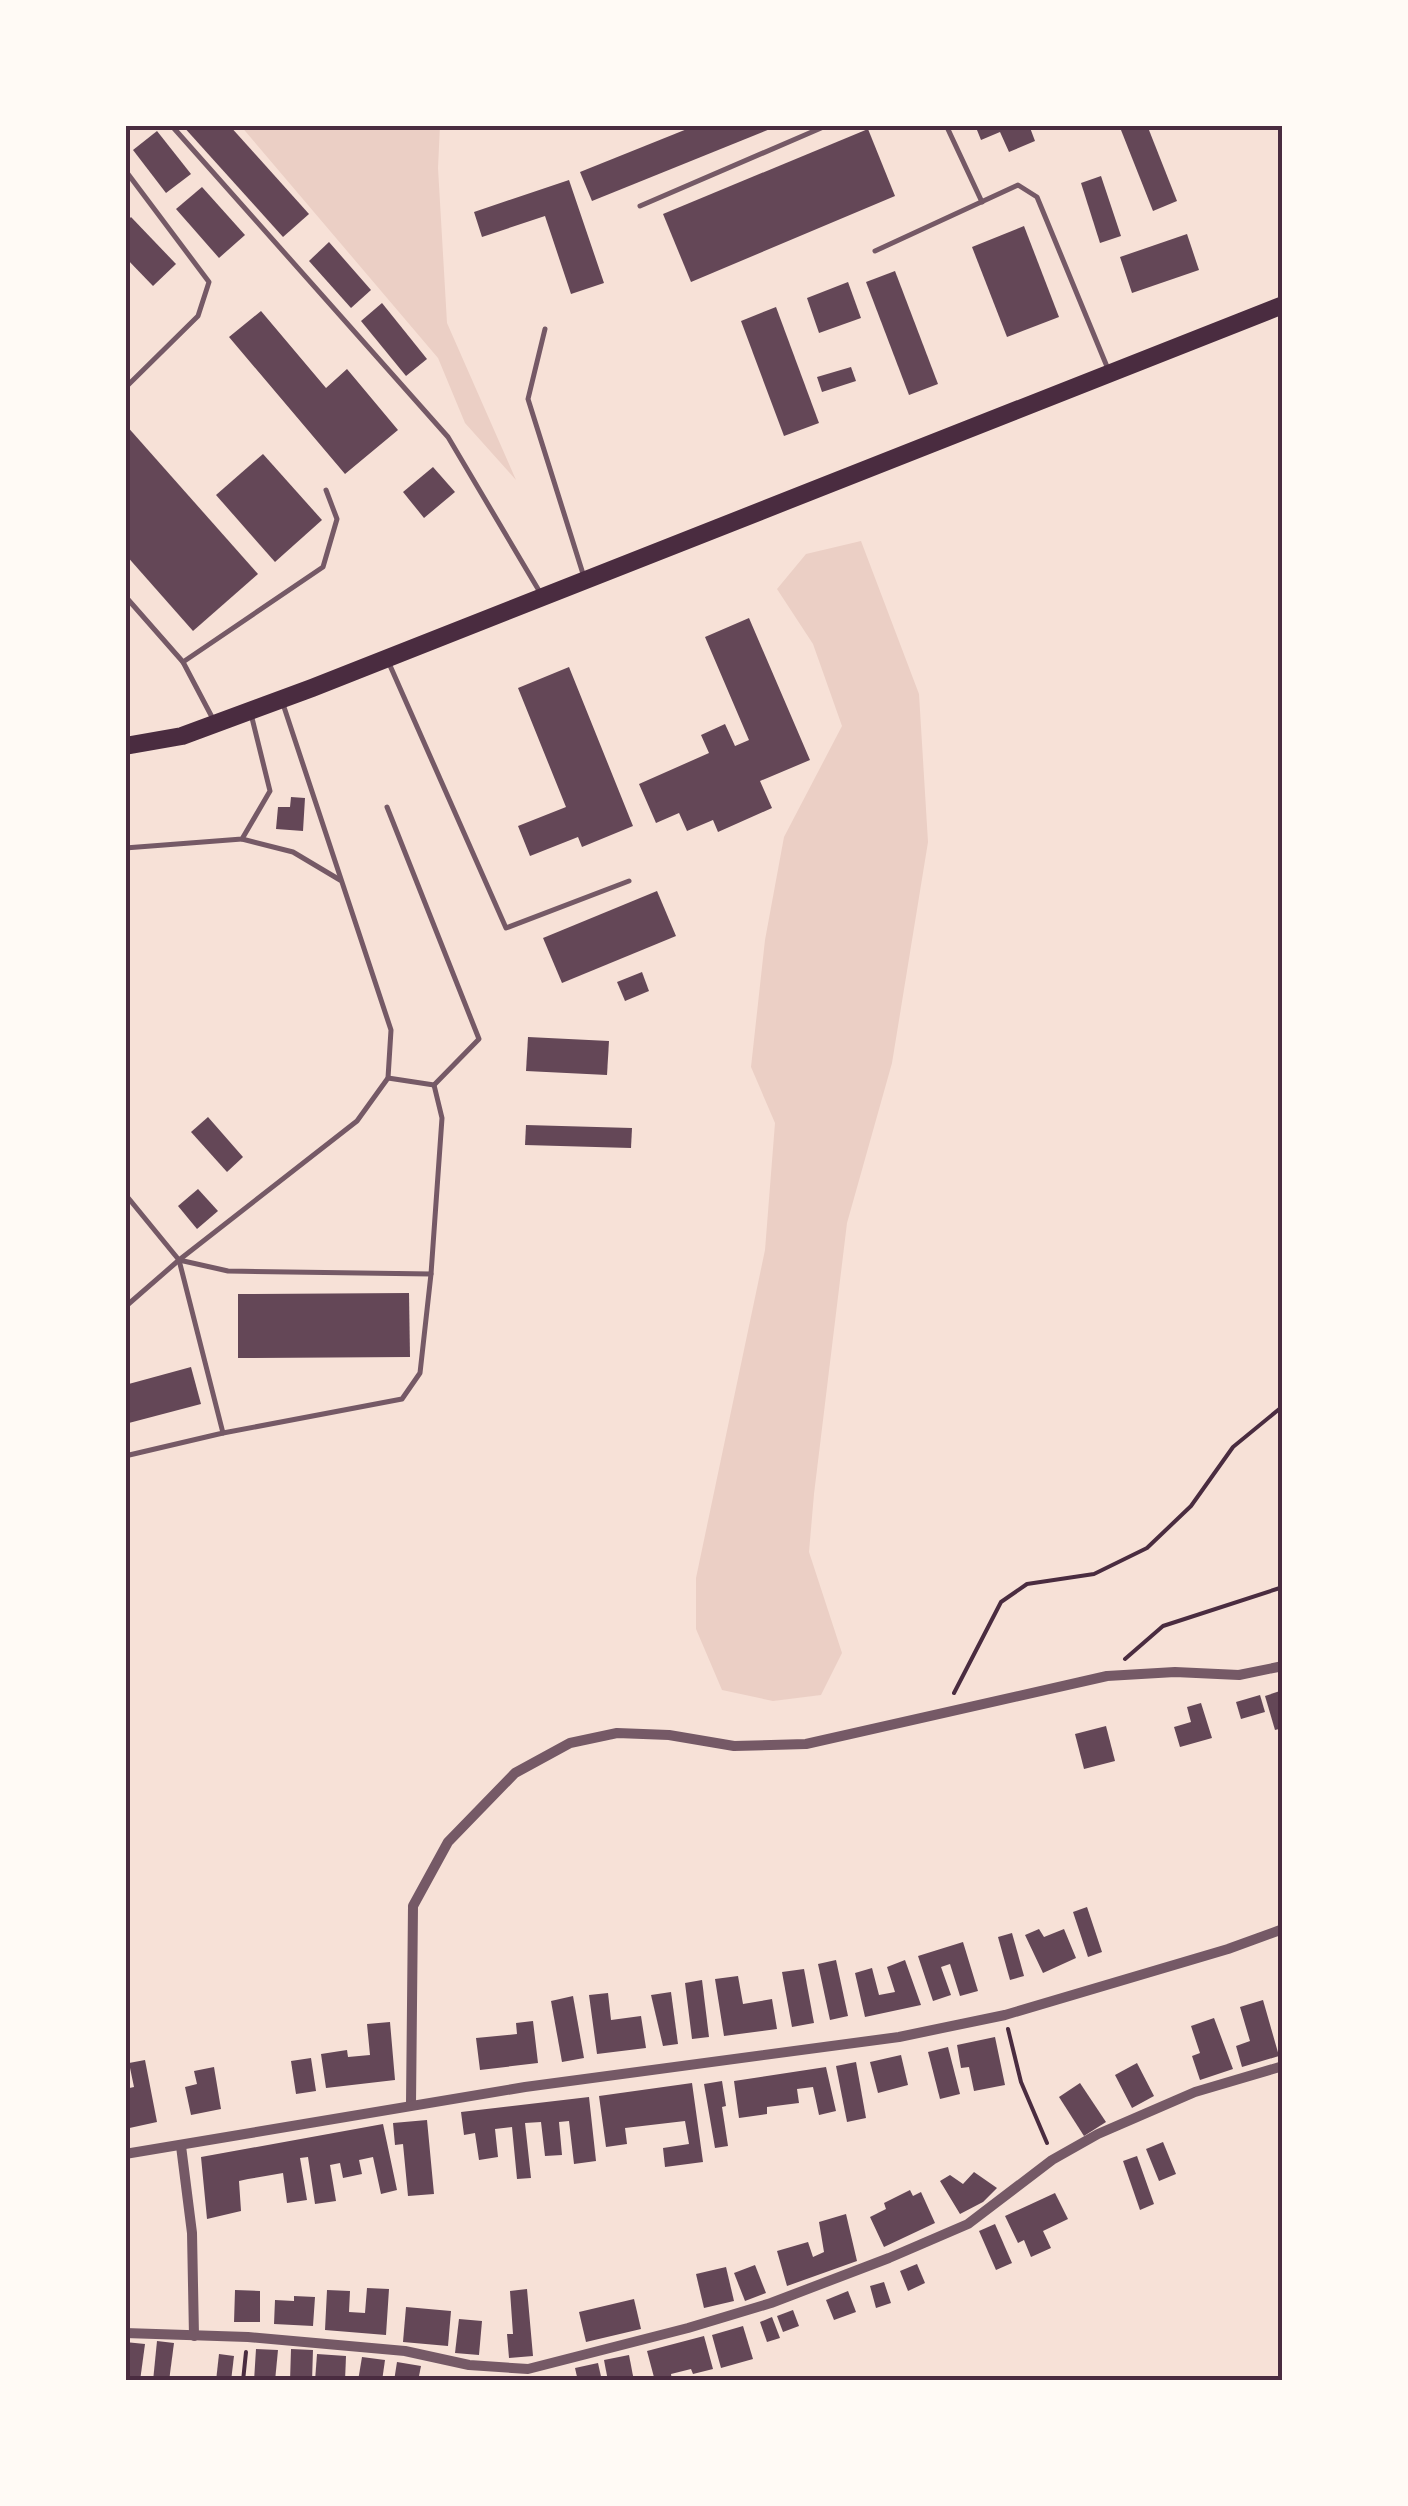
<svg xmlns="http://www.w3.org/2000/svg" width="1408" height="2506" font-family="'Varela Round',sans-serif">
	<style>
		.green { fill: #ebcfc5 }
		.building { fill: #644757 }
		.lines { fill: none; stroke-linecap: round; stroke-linejoin: round }
		.path { stroke: #4a2c40; stroke-width: 4 }
		.service { stroke: #755966; stroke-width: 5 }
		.minor { stroke: #755966; stroke-width: 10 }
		.primary { stroke: #4a2c40; stroke-width: 18 }
		.neatline { fill: none; stroke: #4a2c40; stroke-width: 4 }
	</style>
	<rect width="100%" height="100%" fill="#f7e1d7"/>
	<g class="green">
		<path d="M 240,125 L 440,125 L 438,168 L 447,323 L 516,480 L 465,423 L 438,358 Z"/>
		<path d="M 861,541 L 919,694 L 928,842 L 892,1063 L 847,1223 L 814,1494 L 809,1552 L 842,1653 L 821,1695 L 773,1701 L 722,1690 L 696,1629 L 696,1578 L 765,1250 L 775,1123 L 751,1067 L 765,940 L 784,837 L 842,726 L 813,644 L 777,589 L 806,554 Z"/>
	</g>
	<g class="building">
		<path d="M 182,125 L 229,125 L 309,214 L 283,237 Z"/>
		<path d="M 697,125 L 780,125 L 592,201 L 580,172 Z"/>
		<path d="M 975,125 L 1029,125 L 1035,141 L 1009,152 L 1000,132 L 981,140 Z"/>
		<path d="M 1119,125 L 1147,125 L 1177,201 L 1153,211 Z"/>
		<path d="M 868,129 L 895,196 L 691,282 L 663,214 Z"/>
		<path d="M 157,131 L 191,174 L 166,193 L 133,150 Z"/>
		<path d="M 1101,176 L 1121,236 L 1100,243 L 1081,183 Z"/>
		<path d="M 569,180 L 604,283 L 571,294 L 545,216 L 482,237 L 474,212 Z"/>
		<path d="M 202,187 L 245,235 L 219,258 L 176,209 Z"/>
		<path d="M 131,217 L 176,264 L 153,286 L 125,257 L 125,223 Z"/>
		<path d="M 1024,226 L 1059,317 L 1007,337 L 972,247 Z"/>
		<path d="M 1187,234 L 1199,270 L 1132,293 L 1120,257 Z"/>
		<path d="M 329,242 L 371,290 L 351,308 L 309,261 Z"/>
		<path d="M 895,271 L 938,384 L 909,395 L 866,282 Z"/>
		<path d="M 848,282 L 861,318 L 819,333 L 807,298 Z"/>
		<path d="M 382,303 L 427,359 L 406,376 L 361,321 Z"/>
		<path d="M 776,307 L 819,423 L 784,436 L 741,321 Z"/>
		<path d="M 261,311 L 326,388 L 347,369 L 398,430 L 345,474 L 229,337 Z"/>
		<path d="M 851,367 L 856,381 L 822,392 L 817,377 Z"/>
		<path d="M 125,424 L 258,574 L 193,631 L 125,554 Z"/>
		<path d="M 263,454 L 322,520 L 275,562 L 216,495 Z"/>
		<path d="M 433,467 L 455,492 L 424,518 L 403,492 Z"/>
		<path d="M 749,618 L 810,760 L 760,781 L 772,808 L 718,832 L 713,820 L 687,831 L 679,813 L 656,823 L 639,784 L 709,753 L 701,735 L 725,724 L 735,746 L 749,740 L 705,637 Z"/>
		<path d="M 569,667 L 633,826 L 582,847 L 578,837 L 530,856 L 518,826 L 566,807 L 518,688 Z"/>
		<path d="M 291,797 L 305,798 L 303,831 L 276,829 L 278,807 L 290,807 Z"/>
		<path d="M 657,891 L 676,936 L 562,983 L 543,938 Z"/>
		<path d="M 642,972 L 649,991 L 625,1001 L 617,982 Z"/>
		<path d="M 528,1037 L 609,1041 L 607,1075 L 526,1071 Z"/>
		<path d="M 208,1117 L 243,1157 L 227,1172 L 191,1132 Z"/>
		<path d="M 526,1125 L 632,1128 L 631,1148 L 525,1145 Z"/>
		<path d="M 198,1189 L 218,1211 L 197,1229 L 178,1206 Z"/>
		<path d="M 409,1293 L 410,1357 L 238,1358 L 238,1294 Z"/>
		<path d="M 191,1367 L 201,1404 L 125,1424 L 125,1385 Z"/>
		<path d="M 1283,1690 L 1283,1728 L 1275,1730 L 1265,1696 Z"/>
		<path d="M 1260,1695 L 1265,1712 L 1241,1719 L 1236,1702 Z"/>
		<path d="M 1201,1703 L 1212,1738 L 1180,1747 L 1174,1727 L 1191,1722 L 1187,1707 Z"/>
		<path d="M 1106,1726 L 1115,1761 L 1084,1769 L 1075,1734 Z"/>
		<path d="M 1087,1907 L 1102,1952 L 1088,1957 L 1073,1912 Z"/>
		<path d="M 1039,1929 L 1044,1937 L 1064,1929 L 1076,1958 L 1043,1973 L 1025,1935 Z"/>
		<path d="M 1012,1933 L 1024,1976 L 1010,1980 L 998,1937 Z"/>
		<path d="M 963,1942 L 978,1991 L 960,1996 L 950,1964 L 941,1967 L 951,1995 L 933,2001 L 918,1956 Z"/>
		<path d="M 836,1960 L 848,2016 L 830,2020 L 818,1964 Z"/>
		<path d="M 905,1960 L 921,2005 L 865,2017 L 855,1973 L 872,1968 L 879,1995 L 895,1992 L 887,1967 Z"/>
		<path d="M 804,1969 L 814,2023 L 792,2027 L 782,1972 Z"/>
		<path d="M 738,1976 L 743,2004 L 772,1999 L 777,2029 L 724,2036 L 715,1979 Z"/>
		<path d="M 702,1980 L 709,2037 L 692,2039 L 685,1983 Z"/>
		<path d="M 671,1992 L 678,2044 L 663,2046 L 651,1995 Z"/>
		<path d="M 608,1993 L 611,2020 L 641,2016 L 646,2048 L 597,2054 L 589,1995 Z"/>
		<path d="M 573,1996 L 584,2058 L 562,2062 L 551,2001 Z"/>
		<path d="M 1263,2000 L 1279,2056 L 1242,2067 L 1236,2046 L 1250,2041 L 1240,2007 Z"/>
		<path d="M 1214,2018 L 1233,2069 L 1200,2080 L 1192,2056 L 1200,2053 L 1191,2026 Z"/>
		<path d="M 533,2021 L 538,2063 L 480,2070 L 476,2038 L 517,2034 L 516,2023 Z"/>
		<path d="M 390,2022 L 395,2080 L 326,2088 L 321,2054 L 347,2050 L 348,2057 L 370,2055 L 367,2024 Z"/>
		<path d="M 995,2037 L 1005,2085 L 974,2091 L 969,2067 L 961,2068 L 957,2045 Z"/>
		<path d="M 948,2047 L 960,2094 L 940,2099 L 928,2052 Z"/>
		<path d="M 901,2055 L 908,2085 L 878,2093 L 870,2062 Z"/>
		<path d="M 311,2058 L 316,2091 L 296,2094 L 291,2061 Z"/>
		<path d="M 145,2060 L 157,2122 L 125,2129 L 125,2089 L 134,2087 L 129,2063 Z"/>
		<path d="M 856,2062 L 866,2118 L 847,2122 L 836,2066 Z"/>
		<path d="M 1137,2063 L 1154,2096 L 1132,2108 L 1115,2075 Z"/>
		<path d="M 214,2067 L 221,2109 L 191,2115 L 185,2087 L 197,2084 L 194,2071 Z"/>
		<path d="M 826,2067 L 836,2111 L 819,2115 L 813,2087 L 797,2089 L 799,2103 L 767,2107 L 767,2114 L 739,2118 L 734,2081 Z"/>
		<path d="M 722,2081 L 726,2106 L 722,2107 L 728,2146 L 715,2148 L 704,2084 Z"/>
		<path d="M 692,2083 L 703,2162 L 665,2167 L 663,2148 L 689,2144 L 685,2121 L 625,2128 L 627,2144 L 606,2147 L 599,2096 Z"/>
		<path d="M 1080,2083 L 1106,2122 L 1084,2136 L 1059,2097 Z"/>
		<path d="M 589,2097 L 596,2161 L 574,2164 L 569,2121 L 559,2122 L 562,2155 L 545,2156 L 541,2122 L 525,2123 L 531,2178 L 517,2179 L 512,2127 L 495,2129 L 498,2157 L 479,2160 L 475,2133 L 464,2135 L 461,2112 Z"/>
		<path d="M 427,2120 L 434,2194 L 408,2196 L 403,2144 L 395,2145 L 393,2123 Z"/>
		<path d="M 383,2124 L 397,2190 L 381,2194 L 373,2157 L 359,2160 L 362,2174 L 343,2178 L 340,2163 L 330,2165 L 336,2201 L 315,2204 L 308,2157 L 300,2158 L 307,2200 L 287,2203 L 283,2173 L 248,2179 L 239,2181 L 241,2211 L 207,2219 L 201,2157 Z"/>
		<path d="M 1163,2142 L 1176,2174 L 1159,2181 L 1146,2149 Z"/>
		<path d="M 1137,2156 L 1154,2204 L 1140,2210 L 1123,2161 Z"/>
		<path d="M 974,2172 L 997,2188 L 983,2202 L 960,2214 L 940,2181 L 950,2175 L 963,2184 Z"/>
		<path d="M 910,2190 L 913,2196 L 921,2192 L 935,2223 L 884,2247 L 870,2217 L 886,2209 L 884,2203 Z"/>
		<path d="M 1055,2193 L 1068,2219 L 1043,2231 L 1051,2248 L 1031,2257 L 1024,2240 L 1018,2243 L 1005,2216 Z"/>
		<path d="M 846,2214 L 857,2261 L 787,2286 L 777,2251 L 808,2242 L 813,2257 L 824,2252 L 819,2222 Z"/>
		<path d="M 995,2224 L 1012,2263 L 996,2270 L 979,2231 Z"/>
		<path d="M 917,2264 L 925,2283 L 908,2291 L 900,2271 Z"/>
		<path d="M 755,2265 L 766,2293 L 745,2301 L 734,2273 Z"/>
		<path d="M 726,2267 L 734,2301 L 704,2308 L 696,2274 Z"/>
		<path d="M 884,2282 L 891,2303 L 876,2308 L 870,2286 Z"/>
		<path d="M 367,2288 L 389,2289 L 386,2335 L 325,2330 L 327,2290 L 350,2291 L 349,2312 L 365,2313 Z"/>
		<path d="M 527,2289 L 533,2356 L 509,2358 L 507,2334 L 513,2334 L 510,2291 Z"/>
		<path d="M 235,2290 L 260,2291 L 260,2322 L 234,2322 Z"/>
		<path d="M 848,2291 L 856,2312 L 834,2320 L 826,2300 Z"/>
		<path d="M 294,2296 L 315,2297 L 313,2326 L 274,2324 L 275,2300 L 294,2301 Z"/>
		<path d="M 634,2299 L 641,2329 L 586,2342 L 579,2312 Z"/>
		<path d="M 406,2307 L 451,2311 L 448,2346 L 403,2342 Z"/>
		<path d="M 793,2310 L 799,2326 L 783,2332 L 777,2316 Z"/>
		<path d="M 772,2317 L 780,2338 L 767,2342 L 760,2322 Z"/>
		<path d="M 459,2319 L 482,2321 L 479,2355 L 455,2353 Z"/>
		<path d="M 743,2326 L 753,2359 L 721,2368 L 712,2335 Z"/>
		<path d="M 704,2336 L 713,2369 L 693,2374 L 691,2369 L 671,2374 L 672,2381 L 655,2381 L 647,2351 Z"/>
		<path d="M 157,2341 L 174,2343 L 169,2381 L 153,2381 Z"/>
		<path d="M 125,2342 L 145,2344 L 140,2381 L 125,2381 Z"/>
		<path d="M 256,2349 L 278,2350 L 275,2381 L 254,2381 Z"/>
		<path d="M 291,2349 L 313,2350 L 312,2381 L 290,2381 Z"/>
		<path d="M 219,2354 L 234,2356 L 231,2381 L 216,2381 Z"/>
		<path d="M 317,2354 L 346,2356 L 345,2381 L 315,2381 Z"/>
		<path d="M 629,2355 L 634,2381 L 608,2381 L 604,2360 Z"/>
		<path d="M 362,2357 L 385,2360 L 382,2381 L 358,2381 Z"/>
		<path d="M 397,2362 L 421,2366 L 418,2381 L 394,2381 Z"/>
		<path d="M 598,2363 L 602,2381 L 578,2381 L 575,2368 Z"/>
	</g>
	<g class="lines">
		<g class="path">
			<path d="M 1125,1659 L 1163,1626 L 1283,1587"/>
			<path d="M 954,1693 L 1001,1602 L 1027,1584 L 1094,1574 L 1147,1548 L 1191,1506 L 1233,1447 L 1283,1406"/>
			<path d="M 1008,2029 L 1021,2082 L 1047,2143"/>
			<path d="M 243,2381 L 246,2352"/>
		</g>
		<g class="service">
			<path d="M 171,125 L 448,437 L 541,594"/>
			<path d="M 946,125 L 982,202"/>
			<path d="M 125,130 L 129,125"/>
			<path d="M 125,170 L 209,282 L 198,316 L 125,388"/>
			<path d="M 640,206 L 828,125"/>
			<path d="M 875,251 L 1018,185 L 1037,197 L 1108,369"/>
			<path d="M 545,329 L 528,399 L 584,577"/>
			<path d="M 125,596 L 183,662 L 213,719"/>
			<path d="M 388,661 L 506,928 L 629,881"/>
			<path d="M 183,662 L 323,567 L 337,519 L 326,490"/>
			<path d="M 387,807 L 479,1039 L 434,1085 L 388,1078"/>
			<path d="M 242,839 L 293,852 L 340,880"/>
			<path d="M 125,848 L 242,839 L 270,791 L 251,714"/>
			<path d="M 125,1194 L 179,1260 L 223,1433 L 125,1456"/>
			<path d="M 179,1260 L 228,1271 L 431,1274 L 442,1118 L 434,1085"/>
			<path d="M 125,1307 L 179,1260 L 357,1121 L 388,1078 L 391,1030 L 283,704"/>
			<path d="M 223,1433 L 402,1399 L 420,1373 L 431,1274"/>
		</g>
		<g class="minor">
			<path d="M 411,2104 L 413,1906 L 448,1842 L 515,1773 L 570,1743 L 617,1733 L 669,1735 L 734,1746 L 806,1744 L 1107,1676 L 1175,1672 L 1239,1675 L 1283,1666"/>
			<path d="M 181,2146 L 192,2233 L 194,2336"/>
			<path d="M 125,2154 L 525,2087 L 899,2037 L 1005,2015 L 1228,1949 L 1283,1929"/>
			<path d="M 125,2333 L 248,2337 L 405,2351 L 469,2365 L 528,2369 L 688,2328 L 771,2303 L 889,2258 L 968,2224 L 1052,2160 L 1098,2134 L 1195,2092 L 1283,2066"/>
		</g>
		<path class="primary" d="M 125,746 L 182,736 L 312,688 L 1283,305"/>
	</g>
	<rect width="1408" height="2506" fill="none" stroke="#fffaf5" stroke-width="255"/>
	<rect x="128" y="128" width="1152" height="2250" class="neatline"/>
</svg>
